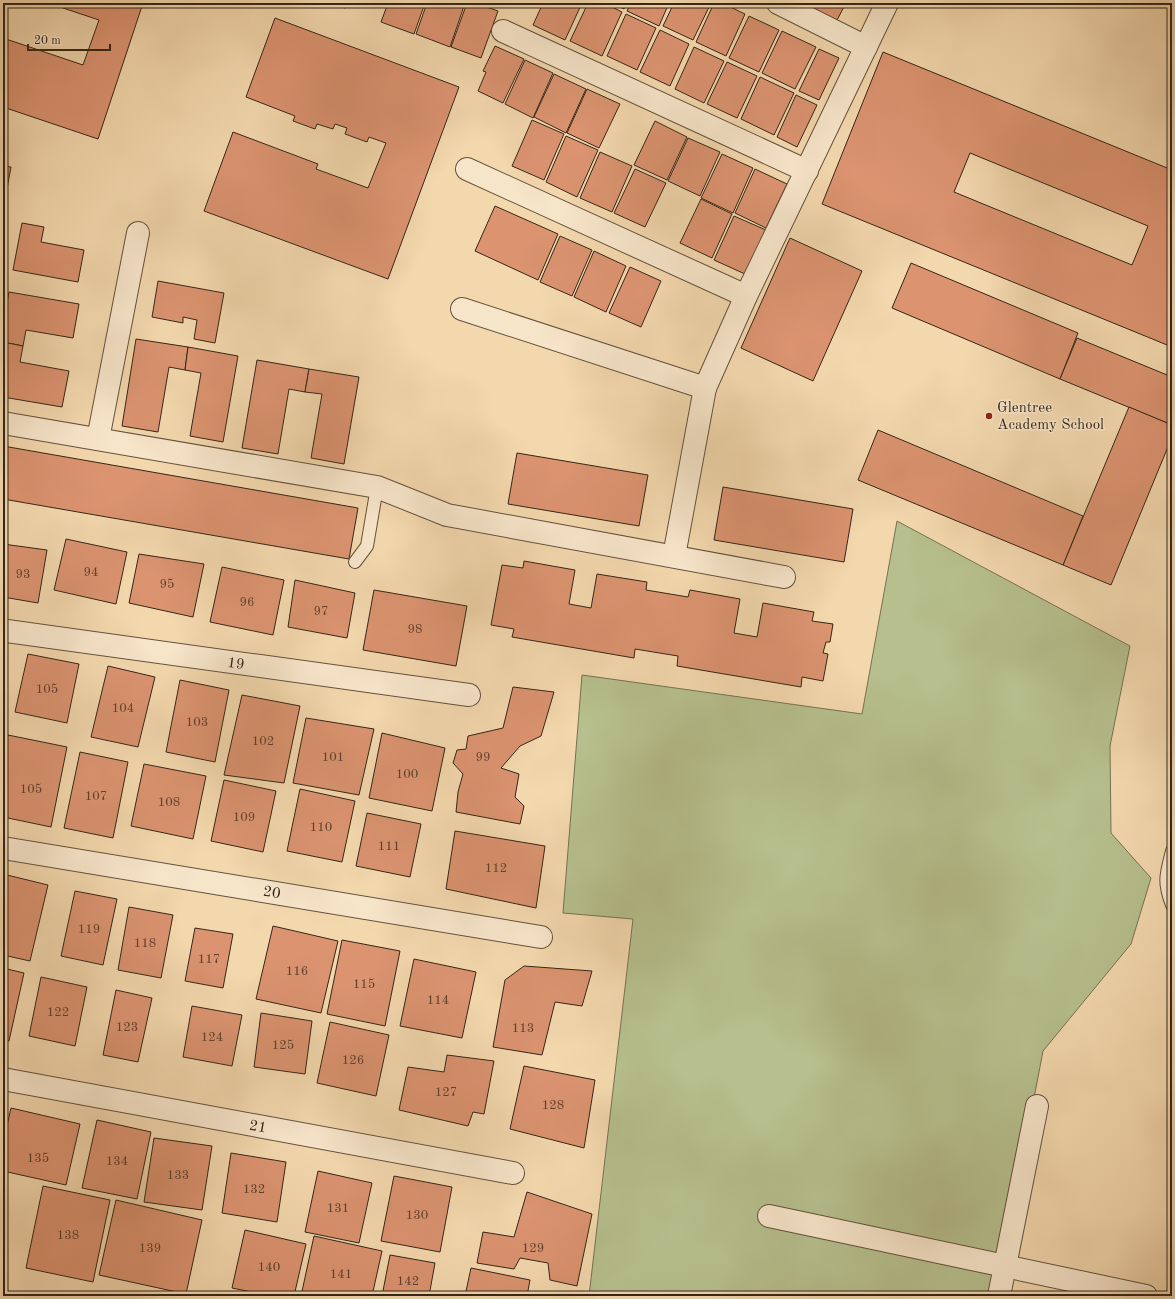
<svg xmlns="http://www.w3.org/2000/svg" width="1175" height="1299" font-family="'Old Standard TT',serif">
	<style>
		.green { fill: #b6bf8d; stroke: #767252 }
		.building { fill: #db9370; stroke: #352618; fill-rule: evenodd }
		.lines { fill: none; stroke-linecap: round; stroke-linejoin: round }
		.lane-casing { stroke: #64523d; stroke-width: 14 }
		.street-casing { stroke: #64523d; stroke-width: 24 }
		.lane { stroke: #f7e5ca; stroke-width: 12 }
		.street { stroke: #f7e5ca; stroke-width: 22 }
		.poi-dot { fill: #8f2418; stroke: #f7e5ca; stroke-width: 1.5 }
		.labels { text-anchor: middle; stroke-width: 3; stroke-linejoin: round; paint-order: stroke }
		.number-label { font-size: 13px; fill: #5e412e }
		.poi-label { font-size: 15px; fill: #352618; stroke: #f7e5ca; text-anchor: start }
		.street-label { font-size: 15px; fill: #352618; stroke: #f7e5ca }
	</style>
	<rect width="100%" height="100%" fill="#f3d7ad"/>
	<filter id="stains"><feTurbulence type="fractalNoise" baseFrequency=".005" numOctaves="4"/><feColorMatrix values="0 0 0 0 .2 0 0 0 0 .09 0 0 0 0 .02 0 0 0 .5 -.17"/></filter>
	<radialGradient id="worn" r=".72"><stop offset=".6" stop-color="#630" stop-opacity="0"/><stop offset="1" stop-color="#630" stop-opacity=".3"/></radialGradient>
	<path class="green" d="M 897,521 L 1130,646 L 1110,746 L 1111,833 L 1151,878 L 1131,944 L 1043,1051 L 996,1296 L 589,1296 L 633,919 L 563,913 L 582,675 L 862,714 Z"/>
	<g class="building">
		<path d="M 48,3 L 143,3 L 98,139 L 3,107 L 3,38 L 83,65 L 99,20 Z"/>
		<path d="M 330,3 L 346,3 L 345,8 Z"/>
		<path d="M 388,3 L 425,3 L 414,34 L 381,22 Z"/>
		<path d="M 427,3 L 465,3 L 450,47 L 416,34 Z"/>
		<path d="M 467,3 L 476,3 L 498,11 L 481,58 L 451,47 Z"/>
		<path d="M 543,3 L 582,3 L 565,40 L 533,25 Z"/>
		<path d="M 588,3 L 604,3 L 622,12 L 602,56 L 570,41 Z"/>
		<path d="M 612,3 L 627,3 L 624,9 Z"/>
		<path d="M 631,3 L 669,3 L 659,26 L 627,11 Z"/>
		<path d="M 674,3 L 711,3 L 693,40 L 663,26 Z"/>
		<path d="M 714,3 L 722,3 L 745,14 L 726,56 L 696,42 Z"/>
		<path d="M 806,3 L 846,3 L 836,22 L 804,6 Z"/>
		<path d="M 626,14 L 656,28 L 637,70 L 607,56 Z"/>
		<path d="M 749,16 L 779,30 L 759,72 L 729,58 Z"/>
		<path d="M 275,18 L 459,87 L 388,279 L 204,211 L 233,132 L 318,164 L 316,169 L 368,188 L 386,143 L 369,137 L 367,142 L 345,134 L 347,128 L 335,124 L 333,129 L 317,124 L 315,129 L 293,121 L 295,116 L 246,97 Z"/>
		<path d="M 660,30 L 689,44 L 670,86 L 640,72 Z"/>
		<path d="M 782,31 L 816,47 L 795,89 L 762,73 Z"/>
		<path d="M 495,46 L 524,59 L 503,103 L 478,91 L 486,72 L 483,71 Z"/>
		<path d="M 694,47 L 724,61 L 704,103 L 675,89 Z"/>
		<path d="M 819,49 L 839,58 L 819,100 L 799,91 Z"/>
		<path d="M 883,52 L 1172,170 L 1172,347 L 822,204 ZM 970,153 L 1148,226 L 1132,265 L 954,192 Z"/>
		<path d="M 525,60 L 553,73 L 533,118 L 505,104 Z"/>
		<path d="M 727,62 L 757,76 L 737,118 L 707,104 Z"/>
		<path d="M 554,74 L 586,89 L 566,133 L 534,117 Z"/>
		<path d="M 760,77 L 794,93 L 774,135 L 741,119 Z"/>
		<path d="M 587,89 L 620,104 L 599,148 L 567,133 Z"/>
		<path d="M 796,95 L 817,105 L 797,147 L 777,137 Z"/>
		<path d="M 532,120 L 564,134 L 544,180 L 512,166 Z"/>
		<path d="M 655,121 L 687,137 L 667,180 L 634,165 Z"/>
		<path d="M 566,136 L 598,150 L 577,197 L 546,182 Z"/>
		<path d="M 688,138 L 720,152 L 700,196 L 668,181 Z"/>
		<path d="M 600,152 L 632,166 L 612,212 L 580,198 Z"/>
		<path d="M 722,154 L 753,168 L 733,213 L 701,198 Z"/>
		<path d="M 3,166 L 11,167 L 3,210 Z"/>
		<path d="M 635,169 L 666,183 L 645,227 L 614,213 Z"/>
		<path d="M 755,169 L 787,184 L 766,228 L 735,213 Z"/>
		<path d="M 701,199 L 732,214 L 712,258 L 680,243 Z"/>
		<path d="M 495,206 L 558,234 L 538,280 L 475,251 Z"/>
		<path d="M 734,216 L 766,230 L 745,274 L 714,260 Z"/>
		<path d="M 22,223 L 44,227 L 41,242 L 84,250 L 78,282 L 13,270 Z"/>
		<path d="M 560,236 L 592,250 L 572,296 L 540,282 Z"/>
		<path d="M 790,238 L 862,271 L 813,381 L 741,348 Z"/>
		<path d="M 594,251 L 626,266 L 606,312 L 574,297 Z"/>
		<path d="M 911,263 L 1078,333 L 1060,379 L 892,308 Z"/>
		<path d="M 630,267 L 661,281 L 641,327 L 609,313 Z"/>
		<path d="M 158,281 L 224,293 L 215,343 L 194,339 L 197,320 L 183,317 L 183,323 L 152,317 Z"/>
		<path d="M 9,292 L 79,304 L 73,338 L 26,330 L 23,346 L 3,342 L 3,328 Z"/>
		<path d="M 1077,338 L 1172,377 L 1172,425 L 1060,379 Z"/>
		<path d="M 136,339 L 188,347 L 185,370 L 169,367 L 158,432 L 122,426 Z"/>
		<path d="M 3,342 L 23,346 L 20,362 L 69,371 L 62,407 L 3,397 Z"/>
		<path d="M 188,347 L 238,356 L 223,442 L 190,436 L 201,373 L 185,370 Z"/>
		<path d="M 257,360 L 309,369 L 305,392 L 289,389 L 278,454 L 242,448 Z"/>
		<path d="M 309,369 L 359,377 L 344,464 L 311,458 L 322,394 L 305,392 Z"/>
		<path d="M 1129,407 L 1172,425 L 1172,437 L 1111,585 L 1063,565 Z"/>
		<path d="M 878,430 L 1083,516 L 1063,565 L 858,480 Z"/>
		<path d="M 3,446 L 358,508 L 349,559 L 3,499 Z"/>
		<path d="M 517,453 L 648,475 L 639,526 L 508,504 Z"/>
		<path d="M 723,487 L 853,509 L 844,562 L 714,540 Z"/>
		<path d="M 66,539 L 127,552 L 116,604 L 54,590 Z"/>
		<path d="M 3,544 L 47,550 L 38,603 L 3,597 Z"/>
		<path d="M 139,554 L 204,564 L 193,617 L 129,603 Z"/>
		<path d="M 524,561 L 575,570 L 569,604 L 591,608 L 597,574 L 647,582 L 646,590 L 688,597 L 690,590 L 740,599 L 734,633 L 757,637 L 763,603 L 814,612 L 812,621 L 833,624 L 830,642 L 826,642 L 823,653 L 828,654 L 823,681 L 802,677 L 801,687 L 677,666 L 678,656 L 635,649 L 634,658 L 512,637 L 514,629 L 491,625 L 502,565 L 523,568 Z"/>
		<path d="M 222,567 L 284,580 L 273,635 L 210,622 Z"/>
		<path d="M 295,580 L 355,593 L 347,638 L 288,627 Z"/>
		<path d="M 374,590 L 467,606 L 456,666 L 363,650 Z"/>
		<path d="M 28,654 L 79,664 L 67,723 L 15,712 Z"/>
		<path d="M 108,666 L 155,677 L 138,747 L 91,737 Z"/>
		<path d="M 180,680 L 229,690 L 215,762 L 166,752 Z"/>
		<path d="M 513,687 L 554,692 L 541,736 L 520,746 L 501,768 L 519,774 L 515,797 L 524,806 L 520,824 L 456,812 L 458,792 L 463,774 L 453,763 L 457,750 L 466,749 L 468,736 L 503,728 Z"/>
		<path d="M 242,695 L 300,706 L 284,783 L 224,775 Z"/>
		<path d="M 306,718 L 374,729 L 359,795 L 293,783 Z"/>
		<path d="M 382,733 L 445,748 L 432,811 L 369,798 Z"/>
		<path d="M 8,735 L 67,747 L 51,827 L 3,817 L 3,759 Z"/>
		<path d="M 80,752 L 128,762 L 113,838 L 64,828 Z"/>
		<path d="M 144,764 L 206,776 L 193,839 L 131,826 Z"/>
		<path d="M 224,780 L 276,791 L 263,852 L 211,841 Z"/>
		<path d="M 300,789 L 355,801 L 342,862 L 287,851 Z"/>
		<path d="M 367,813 L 421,824 L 410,877 L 356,866 Z"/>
		<path d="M 455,831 L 545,846 L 536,908 L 446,889 Z"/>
		<path d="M 3,874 L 48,885 L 30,961 L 3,955 Z"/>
		<path d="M 75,891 L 117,899 L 103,965 L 61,956 Z"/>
		<path d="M 129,907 L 173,915 L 161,978 L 118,970 Z"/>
		<path d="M 273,926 L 338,941 L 321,1013 L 256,999 Z"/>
		<path d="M 195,928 L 233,934 L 223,988 L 185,981 Z"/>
		<path d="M 342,940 L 400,951 L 385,1026 L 327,1014 Z"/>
		<path d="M 414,959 L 476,972 L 462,1038 L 400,1026 Z"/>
		<path d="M 524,966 L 592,971 L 582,1006 L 555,1002 L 542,1055 L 493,1047 L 505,980 Z"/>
		<path d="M 3,968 L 24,973 L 9,1041 L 3,1040 Z"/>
		<path d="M 41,977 L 87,987 L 75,1046 L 29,1036 Z"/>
		<path d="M 116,990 L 152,998 L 138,1062 L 103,1055 Z"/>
		<path d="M 192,1006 L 242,1015 L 232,1066 L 183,1057 Z"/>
		<path d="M 261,1013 L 312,1021 L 305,1074 L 254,1067 Z"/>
		<path d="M 330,1022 L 389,1035 L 376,1096 L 317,1083 Z"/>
		<path d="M 447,1055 L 494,1061 L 484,1114 L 473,1112 L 468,1126 L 399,1110 L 408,1067 L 444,1072 Z"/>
		<path d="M 524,1066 L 595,1080 L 584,1148 L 510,1129 Z"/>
		<path d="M 3,1107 L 7,1108 L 3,1128 Z"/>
		<path d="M 11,1108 L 80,1124 L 66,1185 L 3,1171 L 3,1143 Z"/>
		<path d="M 97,1120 L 151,1132 L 137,1199 L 82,1188 Z"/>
		<path d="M 154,1138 L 212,1146 L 202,1210 L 144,1202 Z"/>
		<path d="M 231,1153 L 286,1162 L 277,1222 L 222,1213 Z"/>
		<path d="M 318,1171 L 372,1183 L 359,1243 L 305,1232 Z"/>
		<path d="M 394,1176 L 452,1187 L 440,1252 L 381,1241 Z"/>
		<path d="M 43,1186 L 110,1200 L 93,1282 L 26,1268 Z"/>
		<path d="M 527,1192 L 592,1214 L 577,1286 L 550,1280 L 548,1263 L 520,1258 L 514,1269 L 477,1263 L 483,1232 L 514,1237 Z"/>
		<path d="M 116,1200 L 202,1220 L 186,1294 L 99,1275 Z"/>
		<path d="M 245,1230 L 306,1244 L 294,1296 L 271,1296 L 232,1288 Z"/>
		<path d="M 314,1236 L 382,1251 L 372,1296 L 301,1296 Z"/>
		<path d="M 390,1255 L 435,1263 L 429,1296 L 382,1296 Z"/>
		<path d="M 471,1268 L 530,1280 L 527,1296 L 465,1296 Z"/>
	</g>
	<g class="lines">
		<defs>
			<g id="lane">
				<path d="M 355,562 L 367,546 L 377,487"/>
				<path d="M 1172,851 C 1166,875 1163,881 1172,905"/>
			</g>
			<g id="street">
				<path d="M 778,3 L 866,47"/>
				<path d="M 503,31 L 807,171"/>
				<path d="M 467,169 L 746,296"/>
				<path d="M 462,309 L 705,388"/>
				<path d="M 3,423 L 377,487 L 447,515 L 784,577"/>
				<path d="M 98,439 L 138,233"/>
				<path d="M 674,556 L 705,388 L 746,296 L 887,3"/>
				<path d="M 3,633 L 7,631 L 469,695"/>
				<path d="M 3,848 L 541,937"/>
				<path d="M 3,1079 L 513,1173"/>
				<path d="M 769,1216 L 1146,1296"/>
				<path d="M 999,1296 L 1037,1106"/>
			</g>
		</defs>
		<use href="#lane" class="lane-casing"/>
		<use href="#street" class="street-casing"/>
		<use href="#lane" class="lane"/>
		<use href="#street" class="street"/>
	</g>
	<circle class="poi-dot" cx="989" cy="416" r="4"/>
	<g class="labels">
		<g class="number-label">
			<text x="91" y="576">94</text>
			<text x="23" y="578">93</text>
			<text x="167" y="588">95</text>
			<text x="247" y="606">96</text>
			<text x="321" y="615">97</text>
			<text x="415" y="633">98</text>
			<text x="47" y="693">105</text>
			<text x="123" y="712">104</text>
			<text x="197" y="726">103</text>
			<text x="263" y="745">102</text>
			<text x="333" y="761">101</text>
			<text x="483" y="761">99</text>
			<text x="407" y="778">100</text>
			<text x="31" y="793">105</text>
			<text x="96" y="800">107</text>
			<text x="169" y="806">108</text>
			<text x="244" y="821">109</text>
			<text x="321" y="831">110</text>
			<text x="389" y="850">111</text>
			<text x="496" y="872">112</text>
			<text x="89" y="933">119</text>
			<text x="145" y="947">118</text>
			<text x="209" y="963">117</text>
			<text x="297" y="975">116</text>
			<text x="364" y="988">115</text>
			<text x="438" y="1004">114</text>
			<text x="58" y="1016">122</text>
			<text x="127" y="1031">123</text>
			<text x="523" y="1032">113</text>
			<text x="212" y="1041">124</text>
			<text x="283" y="1049">125</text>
			<text x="353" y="1064">126</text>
			<text x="446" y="1096">127</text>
			<text x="553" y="1109">128</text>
			<text x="38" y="1162">135</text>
			<text x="117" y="1165">134</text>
			<text x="178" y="1179">133</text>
			<text x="254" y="1193">132</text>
			<text x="338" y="1212">131</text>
			<text x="417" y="1219">130</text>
			<text x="68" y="1239">138</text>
			<text x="150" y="1252">139</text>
			<text x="533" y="1252">129</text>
			<text x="269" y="1271">140</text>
			<text x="341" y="1278">141</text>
			<text x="408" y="1285">142</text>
		</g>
		<g class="poi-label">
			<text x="997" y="412">Glentree<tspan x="997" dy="17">Academy School</tspan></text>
		</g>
		<g class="street-label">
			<text transform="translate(236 663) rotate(8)" y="5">19</text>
			<text transform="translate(272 892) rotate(9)" y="5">20</text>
			<text transform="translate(258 1126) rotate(10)" y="5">21</text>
		</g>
	</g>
	<rect width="1175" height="1299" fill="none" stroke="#f3d7ad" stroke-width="16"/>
	<rect x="4" y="4" width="1167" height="1291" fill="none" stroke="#352618" stroke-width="2"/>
	<rect x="8" y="8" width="1159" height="1283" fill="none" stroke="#352618"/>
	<path d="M28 44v6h82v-6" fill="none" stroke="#352618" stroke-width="2"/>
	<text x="34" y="44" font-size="12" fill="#352618" stroke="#f7e5ca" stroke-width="3" paint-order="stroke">20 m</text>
	<rect width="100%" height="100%" filter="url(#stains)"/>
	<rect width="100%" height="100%" fill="url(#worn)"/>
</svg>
